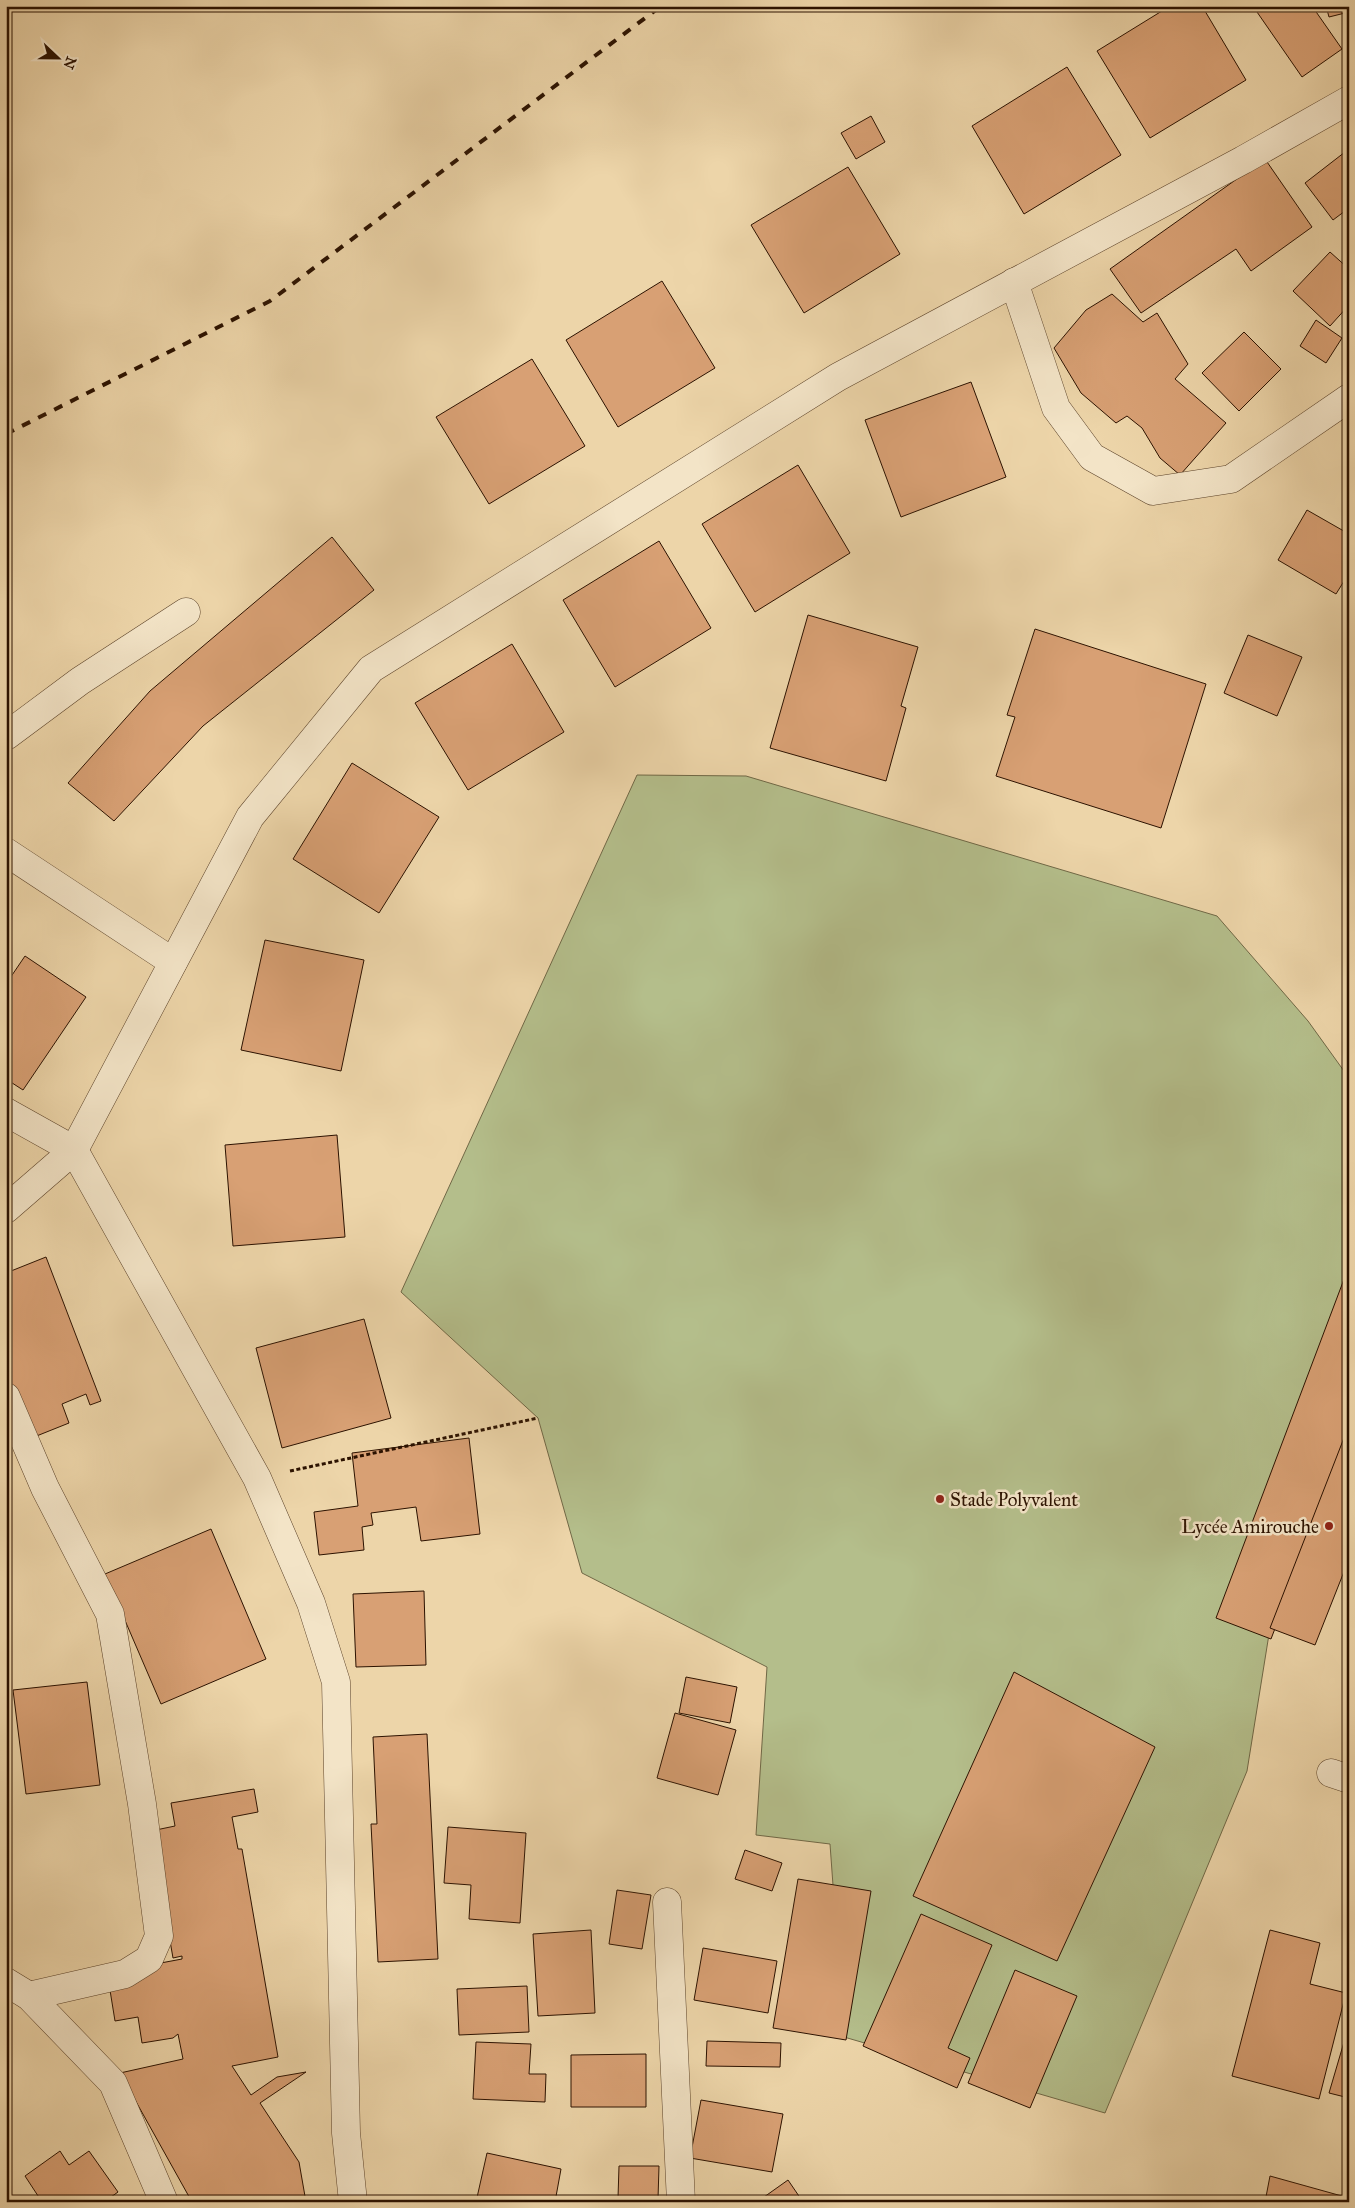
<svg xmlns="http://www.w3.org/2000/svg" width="1355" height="2208" font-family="'IM FELL Great Primer',serif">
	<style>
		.green { fill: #b4be8b; stroke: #706846 }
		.building { fill: #d8a074; stroke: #2c1200 }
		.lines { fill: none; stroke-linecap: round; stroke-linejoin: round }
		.minor-casing { stroke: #5c432a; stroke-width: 29 }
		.path { stroke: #2c1200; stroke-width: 3; stroke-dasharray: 4 2.5; stroke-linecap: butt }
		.minor { stroke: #f3e4c7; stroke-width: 28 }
		.rail { stroke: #2c1200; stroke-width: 4; stroke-dasharray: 9 9; stroke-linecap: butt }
		.poi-dot { fill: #8f2418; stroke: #f3e4c7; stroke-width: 2 }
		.labels { text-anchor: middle; stroke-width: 5; stroke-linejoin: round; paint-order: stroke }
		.poi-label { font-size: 19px; fill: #2c1200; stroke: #f3e4c7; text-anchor: start }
	</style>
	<rect width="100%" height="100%" fill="#edd5a9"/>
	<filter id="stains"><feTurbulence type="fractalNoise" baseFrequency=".004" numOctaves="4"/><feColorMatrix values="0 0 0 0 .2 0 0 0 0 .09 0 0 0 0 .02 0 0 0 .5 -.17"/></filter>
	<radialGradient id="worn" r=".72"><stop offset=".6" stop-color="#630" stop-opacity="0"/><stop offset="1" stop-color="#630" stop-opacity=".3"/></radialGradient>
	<path class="green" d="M 637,775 L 746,776 L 1217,916 L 1308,1021 L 1349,1078 L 1349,1425 L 1270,1628 L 1247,1771 L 1105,2113 L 844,2037 L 830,1844 L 756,1835 L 767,1667 L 582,1573 L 538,1418 L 401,1292 Z"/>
	<g class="building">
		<path d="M 1170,6 L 1202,6 L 1246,80 L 1150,138 L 1097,51 Z"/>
		<path d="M 1266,6 L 1312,6 L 1342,49 L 1302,77 L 1257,12 Z"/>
		<path d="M 1326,6 L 1349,6 L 1349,12 L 1329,17 Z"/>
		<path d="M 1067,67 L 1121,155 L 1024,214 L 972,126 Z"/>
		<path d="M 871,116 L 885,142 L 856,159 L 841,133 Z"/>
		<path d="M 1345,152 L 1349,156 L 1349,208 L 1333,220 L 1305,183 Z"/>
		<path d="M 1265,159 L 1312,227 L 1251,271 L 1236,249 L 1141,313 L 1110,269 Z"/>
		<path d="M 848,167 L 900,254 L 804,313 L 751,225 Z"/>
		<path d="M 1330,252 L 1349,269 L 1349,305 L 1330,326 L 1293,291 Z"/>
		<path d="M 662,281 L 715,368 L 618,427 L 566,340 Z"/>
		<path d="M 1112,294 L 1143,322 L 1157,313 L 1188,364 L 1175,379 L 1226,423 L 1180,475 L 1160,458 L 1142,428 L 1127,416 L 1116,423 L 1081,393 L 1054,348 L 1086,310 Z"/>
		<path d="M 1316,320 L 1342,338 L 1326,363 L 1300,346 Z"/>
		<path d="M 1244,332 L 1281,369 L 1239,411 L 1202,373 Z"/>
		<path d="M 532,359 L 585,446 L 489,504 L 436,417 Z"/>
		<path d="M 971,382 L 1006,477 L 901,517 L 865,420 Z"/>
		<path d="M 798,465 L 850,553 L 755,612 L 702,524 Z"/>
		<path d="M 1307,510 L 1349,534 L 1349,573 L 1336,594 L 1278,560 Z"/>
		<path d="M 332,537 L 374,590 L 203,726 L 114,821 L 68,783 L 150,691 Z"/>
		<path d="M 659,541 L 711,628 L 615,687 L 563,600 Z"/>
		<path d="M 808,615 L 918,647 L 901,706 L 906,708 L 886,781 L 770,748 Z"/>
		<path d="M 1035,629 L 1206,684 L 1161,828 L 996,776 L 1015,717 L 1007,715 Z"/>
		<path d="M 1248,635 L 1302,657 L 1277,716 L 1224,693 Z"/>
		<path d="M 512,644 L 564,732 L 468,790 L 415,703 Z"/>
		<path d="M 352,763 L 439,817 L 379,913 L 293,859 Z"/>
		<path d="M 265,940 L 364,960 L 341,1071 L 241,1050 Z"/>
		<path d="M 25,956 L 86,997 L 23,1090 L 6,1079 L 6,984 Z"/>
		<path d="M 337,1135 L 345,1237 L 233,1246 L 225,1145 Z"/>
		<path d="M 46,1257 L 101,1401 L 90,1405 L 86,1394 L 62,1404 L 69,1423 L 29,1439 L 6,1380 L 6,1273 Z"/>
		<path d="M 1349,1266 L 1349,1434 L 1271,1639 L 1216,1618 Z"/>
		<path d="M 364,1319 L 391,1418 L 282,1448 L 256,1348 Z"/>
		<path d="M 1349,1425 L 1349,1559 L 1315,1645 L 1270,1628 Z"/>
		<path d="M 469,1438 L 480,1534 L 421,1541 L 416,1507 L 371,1513 L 373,1525 L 362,1527 L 364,1550 L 319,1555 L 314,1512 L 358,1506 L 352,1453 Z"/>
		<path d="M 211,1529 L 266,1659 L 161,1704 L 105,1574 Z"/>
		<path d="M 424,1591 L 426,1665 L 356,1667 L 353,1594 Z"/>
		<path d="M 1014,1672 L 1155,1747 L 1057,1961 L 913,1896 Z"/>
		<path d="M 686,1677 L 737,1687 L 730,1723 L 679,1713 Z"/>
		<path d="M 87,1682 L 100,1785 L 26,1794 L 13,1690 Z"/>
		<path d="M 675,1713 L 736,1730 L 718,1795 L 657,1778 Z"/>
		<path d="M 427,1734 L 438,1959 L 378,1962 L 371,1824 L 377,1824 L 373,1737 Z"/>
		<path d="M 254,1789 L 258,1812 L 232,1817 L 238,1849 L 242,1849 L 278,2057 L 232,2066 L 251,2095 L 277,2077 L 306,2072 L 260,2103 L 299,2162 L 306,2202 L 192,2202 L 120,2073 L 183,2059 L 178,2034 L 173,2038 L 142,2043 L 138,2017 L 115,2021 L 109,1984 L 150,1965 L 182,1959 L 182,1956 L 173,1958 L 151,1831 L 175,1826 L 171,1803 Z"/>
		<path d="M 448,1827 L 526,1833 L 520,1923 L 469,1919 L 471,1885 L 444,1883 Z"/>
		<path d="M 745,1850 L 782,1863 L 772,1891 L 735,1879 Z"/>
		<path d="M 798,1879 L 871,1891 L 846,2040 L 773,2028 Z"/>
		<path d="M 617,1890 L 651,1895 L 642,1949 L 609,1944 Z"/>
		<path d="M 921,1914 L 992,1945 L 948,2048 L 970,2058 L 957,2088 L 863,2046 Z"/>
		<path d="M 591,1930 L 595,2013 L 538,2016 L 533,1934 Z"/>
		<path d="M 1270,1930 L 1320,1943 L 1310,1984 L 1346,1993 L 1319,2099 L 1232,2076 Z"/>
		<path d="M 703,1948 L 777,1961 L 768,2013 L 694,2000 Z"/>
		<path d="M 1015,1970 L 1077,1996 L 1030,2108 L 968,2083 Z"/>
		<path d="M 527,1986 L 529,2032 L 459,2035 L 457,1989 Z"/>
		<path d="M 1349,2025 L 1349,2098 L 1329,2093 Z"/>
		<path d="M 707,2041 L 781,2043 L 780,2067 L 706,2066 Z"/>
		<path d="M 476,2042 L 531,2044 L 529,2074 L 546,2074 L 545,2102 L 473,2099 Z"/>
		<path d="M 646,2054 L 646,2107 L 571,2107 L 571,2055 Z"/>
		<path d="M 701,2100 L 783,2114 L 772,2172 L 690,2158 Z"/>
		<path d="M 60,2151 L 69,2165 L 89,2151 L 118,2192 L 104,2202 L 42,2202 L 25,2176 Z"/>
		<path d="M 487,2153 L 561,2169 L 555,2202 L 476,2202 Z"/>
		<path d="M 619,2166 L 659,2166 L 658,2199 L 618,2198 Z"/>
		<path d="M 1270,2176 L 1349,2198 L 1349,2202 L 1265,2202 Z"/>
		<path d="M 788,2180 L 803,2202 L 757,2202 Z"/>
	</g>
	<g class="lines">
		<defs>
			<g id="minor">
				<path d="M 1014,282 L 1056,408 L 1092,457 L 1153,491 L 1231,479 L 1349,398"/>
				<path d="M 6,736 L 80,681 L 186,612"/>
				<path d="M 6,852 L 173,962"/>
				<path d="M 6,1112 L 74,1150 L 257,1478 L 311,1603 L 336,1682 L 346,2133 L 353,2202"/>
				<path d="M 6,1209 L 74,1150 L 250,817 L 371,669 L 838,377 L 1243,160 L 1349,100"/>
				<path d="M 6,1397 L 45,1488 L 110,1614 L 142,1804 L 159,1936 L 149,1959 L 125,1974 L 29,1996"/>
				<path d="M 1331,1773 L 1349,1779"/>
				<path d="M 667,1902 L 681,2202"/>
				<path d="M 6,1982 L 29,1996 L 113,2083 L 164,2202"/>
			</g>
		</defs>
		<use href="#minor" class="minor-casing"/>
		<path class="path" d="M 290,1471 L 538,1418"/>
		<use href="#minor" class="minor"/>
		<path class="rail" d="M 6,434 L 270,301 L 661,6"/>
	</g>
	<g class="poi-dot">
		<circle cx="940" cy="1499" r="5"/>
		<circle cx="1329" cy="1526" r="5"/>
	</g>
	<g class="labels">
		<g class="poi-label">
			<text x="950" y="1506">Stade Polyvalent</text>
			<text x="1319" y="1533" text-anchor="end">Lycée Amirouche</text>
		</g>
	</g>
	<rect width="1355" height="2208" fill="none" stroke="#edd5a9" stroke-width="25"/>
	<rect x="8" y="8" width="1340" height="2193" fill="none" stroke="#2c1200" stroke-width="2.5"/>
	<rect x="12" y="12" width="1330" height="2183" fill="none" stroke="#2c1200"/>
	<g transform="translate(58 58) rotate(112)" stroke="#f3e4c7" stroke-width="4" paint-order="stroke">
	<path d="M0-4L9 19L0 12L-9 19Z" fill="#2c1200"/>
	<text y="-8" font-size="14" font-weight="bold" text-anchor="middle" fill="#2c1200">N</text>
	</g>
	<rect width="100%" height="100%" filter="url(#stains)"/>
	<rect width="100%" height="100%" fill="url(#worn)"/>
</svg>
